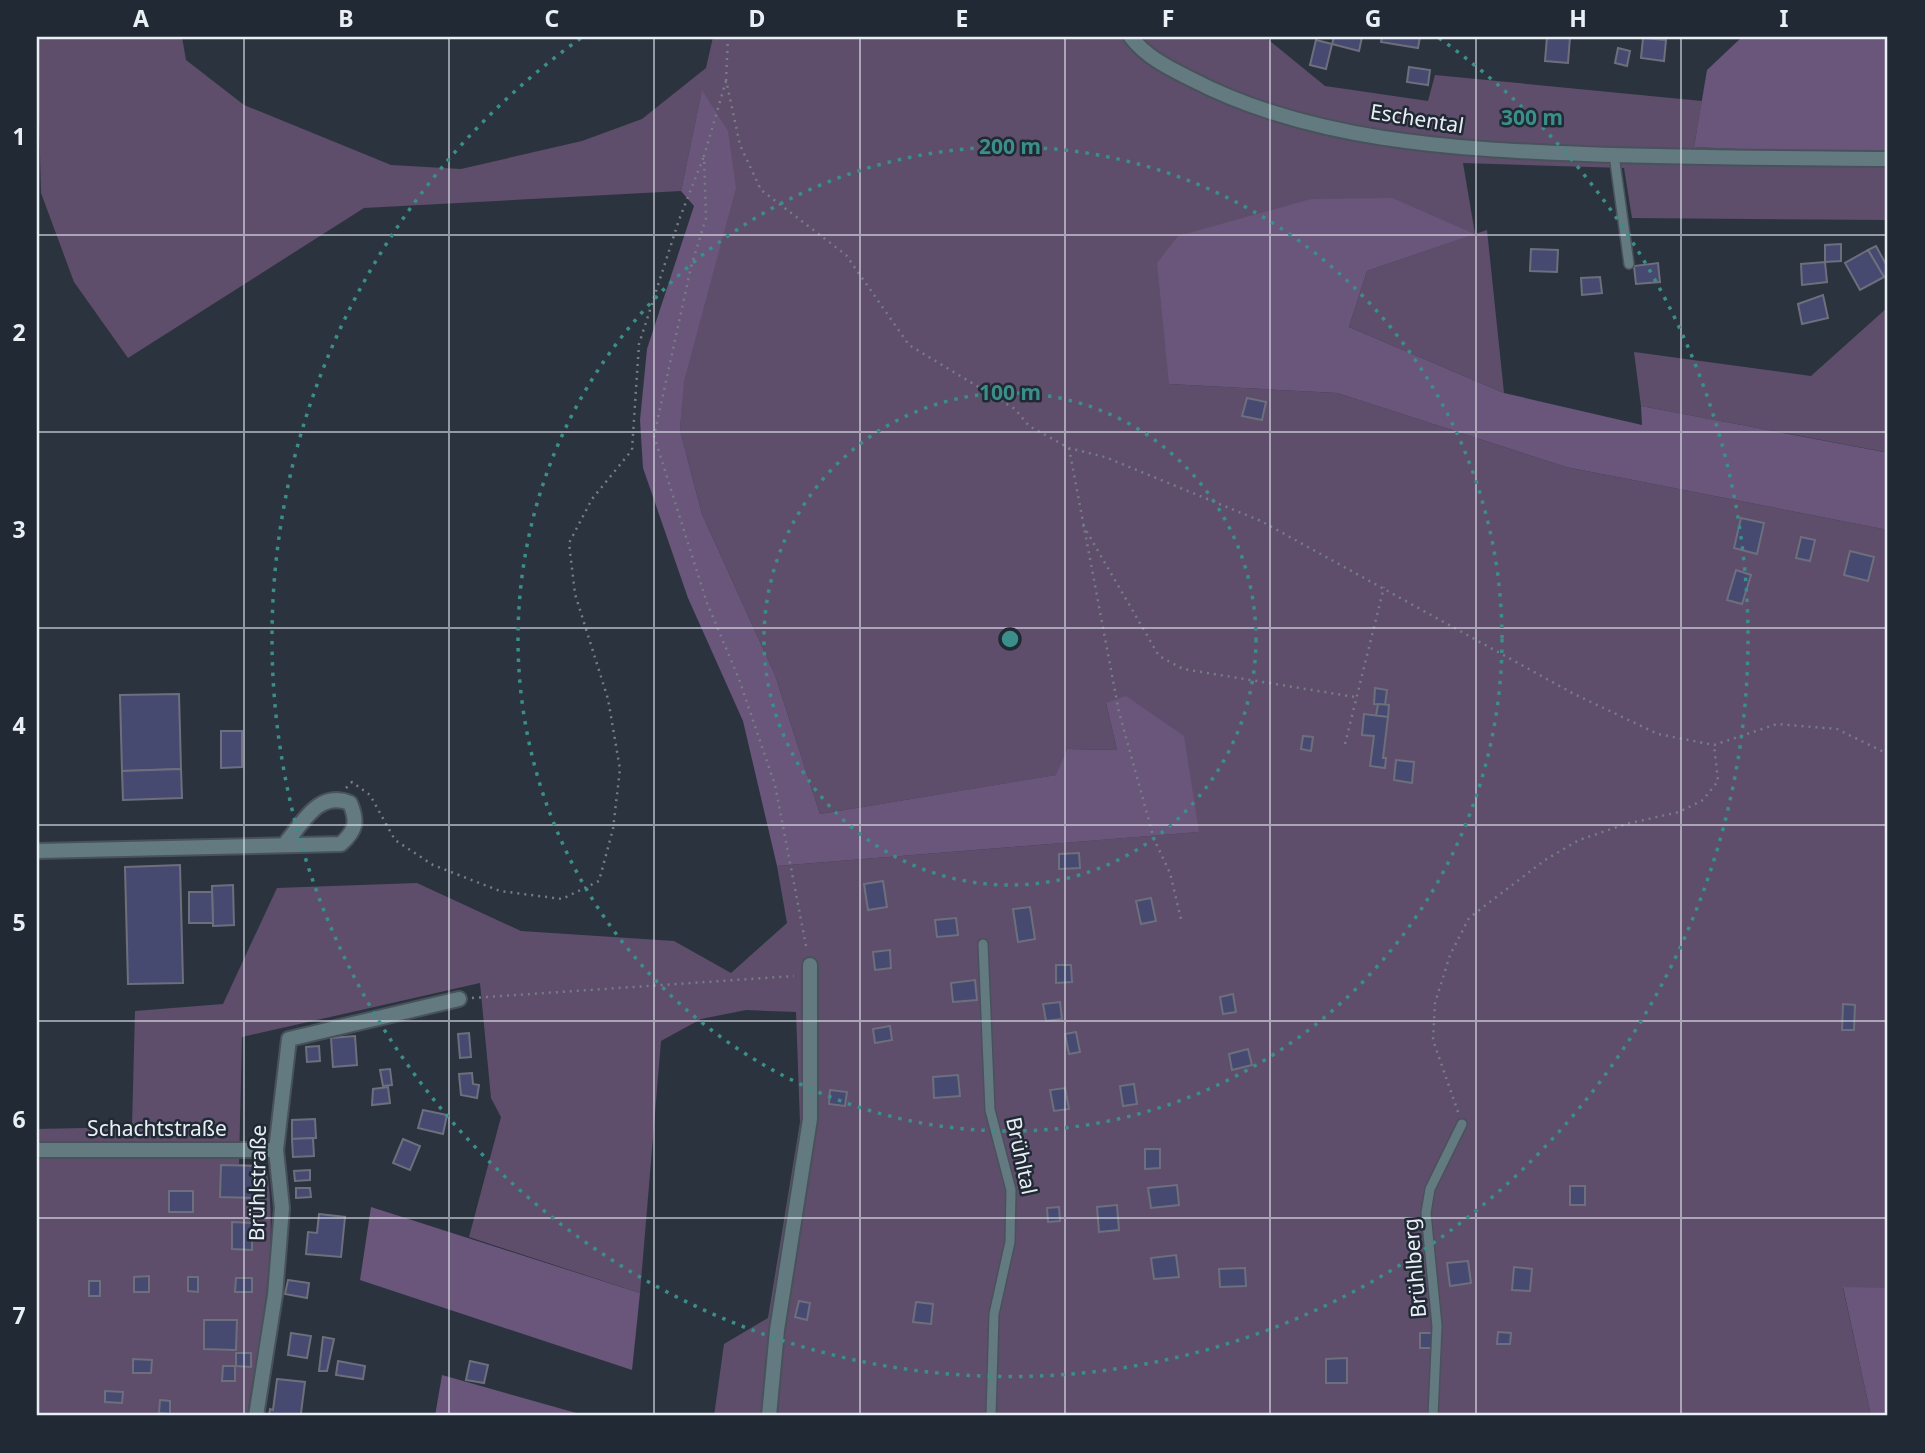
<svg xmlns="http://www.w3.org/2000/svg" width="1925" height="1453" font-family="'Noto Sans',sans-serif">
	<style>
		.green { fill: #5e4e6b }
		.forest { fill: #6a557b }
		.building { fill: #464970; stroke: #6d6f7d; stroke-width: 2 }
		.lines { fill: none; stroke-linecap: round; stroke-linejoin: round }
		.lane-casing { stroke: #49525b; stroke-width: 12 }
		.street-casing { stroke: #49525b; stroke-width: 18 }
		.path { stroke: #757d85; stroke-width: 2.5; stroke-dasharray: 2 5; stroke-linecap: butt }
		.lane { stroke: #637a81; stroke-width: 9 }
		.street { stroke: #637a81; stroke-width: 14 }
		.grid { fill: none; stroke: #e9eff5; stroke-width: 2; stroke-opacity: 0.55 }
		.ring { fill: none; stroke: #3b8e89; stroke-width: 3.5; stroke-dasharray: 3.5 7 }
		.labels { text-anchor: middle; stroke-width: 5; stroke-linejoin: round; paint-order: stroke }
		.street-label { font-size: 21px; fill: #e9eff5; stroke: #212a34 }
		.centre { fill: #3b8e89; stroke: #212a34; stroke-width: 3.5 }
		.ring-label { font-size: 21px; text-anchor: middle; font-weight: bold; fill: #3b8e89; stroke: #212a34; stroke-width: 5; stroke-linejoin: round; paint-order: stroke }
		.neatline { fill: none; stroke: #e9eff5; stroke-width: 2.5 }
		.grid-label { font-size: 23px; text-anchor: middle; font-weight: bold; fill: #e9eff5 }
	</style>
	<rect width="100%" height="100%" fill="#2b343e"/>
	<g class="green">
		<path d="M 37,37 L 182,37 L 186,60 L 244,105 L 391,165 L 461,169 L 582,141 L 642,119 L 706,68 L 713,37 L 1265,37 L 1325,86 L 1428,101 L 1435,75 L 1702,101 L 1694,147 L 1888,156 L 1888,220 L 1632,218 L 1624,168 L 1463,163 L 1475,234 L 1487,230 L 1504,393 L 1349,327 L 1367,271 L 1474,234 L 1392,199 L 1311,199 L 1169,384 L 1337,393 L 1566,467 L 1888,530 L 1888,1288 L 1843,1288 L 1871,1416 L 714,1416 L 724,1344 L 768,1318 L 800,1122 L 796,1012 L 746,1010 L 701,1019 L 661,1041 L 640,1293 L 469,1237 L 501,1117 L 491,1098 L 480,983 L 242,1037 L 239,1164 L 266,1165 C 280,1248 260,1334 247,1416 L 37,1416 L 37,1129 L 132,1127 L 135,1011 L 223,1004 L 277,888 L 417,883 L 521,931 L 674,941 L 731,973 L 787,923 L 777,866 L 1198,832 L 1106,703 L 1117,750 L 1067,749 L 1057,775 L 820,814 L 775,675 L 702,514 L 680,430 L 702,91 L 681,191 L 364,208 L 128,358 L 74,282 L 41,193 Z"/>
		<path d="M 1888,307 L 1888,449 L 1885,452 L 1641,406 L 1634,352 L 1811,376 Z"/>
	</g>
	<g class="forest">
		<path d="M 1742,37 L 1888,37 L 1888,156 L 1694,147 L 1707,70 Z"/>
		<path d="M 702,90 L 728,131 L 736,188 L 684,381 L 680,430 L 702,514 L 775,675 L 820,814 L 1056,775 L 1067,749 L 1117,750 L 1106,703 L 1126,696 L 1184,736 L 1199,832 L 777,866 L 743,721 L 688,598 L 643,468 L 640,420 L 647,349 L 694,206 L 681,191 Z"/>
		<path d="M 1392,198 L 1475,234 L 1367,271 L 1349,327 L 1504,393 L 1642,425 L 1641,406 L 1884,452 L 1888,449 L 1888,530 L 1566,467 L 1337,393 L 1169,384 L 1157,263 L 1178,236 L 1311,199 Z"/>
		<path d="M 371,1207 L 640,1293 L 632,1370 L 360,1280 Z"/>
		<path d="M 1843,1287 L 1888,1288 L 1888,1416 L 1871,1416 Z"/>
		<path d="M 442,1375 L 587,1416 L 435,1416 Z"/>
	</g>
	<g class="building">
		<path d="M 1334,37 L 1362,37 L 1359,51 L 1332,44 Z"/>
		<path d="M 1382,37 L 1420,37 L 1418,48 L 1381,42 Z"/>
		<path d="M 1547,37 L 1570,37 L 1568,63 L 1545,61 Z"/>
		<path d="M 1643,38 L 1666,40 L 1664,61 L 1641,58 Z"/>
		<path d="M 1316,40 L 1332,44 L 1326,69 L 1310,65 Z"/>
		<path d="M 1618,48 L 1630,51 L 1627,66 L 1615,63 Z"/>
		<path d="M 1409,67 L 1430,70 L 1428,85 L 1407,82 Z"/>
		<path d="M 1841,244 L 1841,261 L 1825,262 L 1825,245 Z"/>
		<path d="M 1876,246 L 1888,268 L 1888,275 L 1884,277 L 1868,250 Z"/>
		<path d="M 1531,249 L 1558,250 L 1557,272 L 1530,271 Z"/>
		<path d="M 1868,250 L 1884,277 L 1860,290 L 1845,263 Z"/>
		<path d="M 1825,262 L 1827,282 L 1802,285 L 1801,264 Z"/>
		<path d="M 1658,263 L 1660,282 L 1636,284 L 1634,266 Z"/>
		<path d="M 1600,277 L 1602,293 L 1582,295 L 1581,278 Z"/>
		<path d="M 1823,295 L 1828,318 L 1802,324 L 1798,304 Z"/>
		<path d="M 1247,398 L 1266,402 L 1262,420 L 1242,416 Z"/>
		<path d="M 1741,518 L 1764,523 L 1757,554 L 1734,548 Z"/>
		<path d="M 1801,537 L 1815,540 L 1810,561 L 1796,558 Z"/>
		<path d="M 1850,551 L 1874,557 L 1868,581 L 1844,575 Z"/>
		<path d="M 1736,570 L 1751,575 L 1742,604 L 1727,600 Z"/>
		<path d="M 1375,688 L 1387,690 L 1385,705 L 1374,704 Z"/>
		<path d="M 179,694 L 181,769 L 122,771 L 120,695 Z"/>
		<path d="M 1378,704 L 1389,705 L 1388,717 L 1376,716 Z"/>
		<path d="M 1364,714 L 1388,717 L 1383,758 L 1386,758 L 1385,768 L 1370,766 L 1374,736 L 1362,735 Z"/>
		<path d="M 221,731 L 242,731 L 242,767 L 221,768 Z"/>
		<path d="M 1303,736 L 1313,737 L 1311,751 L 1301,749 Z"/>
		<path d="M 1396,760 L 1414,762 L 1412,783 L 1394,780 Z"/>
		<path d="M 181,769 L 182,798 L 123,800 L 122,771 Z"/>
		<path d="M 1079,853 L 1080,868 L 1059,869 L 1059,854 Z"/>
		<path d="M 180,865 L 183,983 L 128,984 L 125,867 Z"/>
		<path d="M 883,881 L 887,907 L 868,910 L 864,884 Z"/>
		<path d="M 233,885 L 234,925 L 213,926 L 212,886 Z"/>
		<path d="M 189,892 L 212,892 L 213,923 L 189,923 Z"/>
		<path d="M 1151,898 L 1156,921 L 1141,924 L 1136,901 Z"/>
		<path d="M 1030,907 L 1035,939 L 1018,942 L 1013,909 Z"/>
		<path d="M 956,918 L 958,935 L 937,937 L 935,920 Z"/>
		<path d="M 890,950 L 891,968 L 875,970 L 873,952 Z"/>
		<path d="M 1056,965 L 1071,965 L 1072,982 L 1056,983 Z"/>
		<path d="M 975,980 L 977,1000 L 953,1002 L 951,983 Z"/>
		<path d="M 1233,994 L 1236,1012 L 1223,1014 L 1220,997 Z"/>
		<path d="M 1060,1002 L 1062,1019 L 1046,1021 L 1043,1004 Z"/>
		<path d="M 1843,1004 L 1855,1005 L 1854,1030 L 1842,1030 Z"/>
		<path d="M 890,1026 L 892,1040 L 875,1043 L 873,1029 Z"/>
		<path d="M 1076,1032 L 1080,1052 L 1069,1054 L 1065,1034 Z"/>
		<path d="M 469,1033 L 471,1057 L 460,1058 L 458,1034 Z"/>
		<path d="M 355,1036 L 357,1065 L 333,1067 L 331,1038 Z"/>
		<path d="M 319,1046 L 320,1061 L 307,1062 L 306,1047 Z"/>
		<path d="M 1248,1049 L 1252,1065 L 1232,1070 L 1229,1054 Z"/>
		<path d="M 390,1069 L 392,1085 L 383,1086 L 380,1070 Z"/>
		<path d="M 472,1073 L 473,1084 L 479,1085 L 477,1098 L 461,1095 L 459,1074 Z"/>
		<path d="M 958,1075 L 960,1096 L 934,1098 L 933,1077 Z"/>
		<path d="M 1134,1084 L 1137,1104 L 1123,1106 L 1120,1086 Z"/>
		<path d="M 388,1087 L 390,1103 L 372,1105 L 373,1089 Z"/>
		<path d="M 1065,1088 L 1069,1109 L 1054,1111 L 1050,1090 Z"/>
		<path d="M 830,1090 L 847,1092 L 845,1106 L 829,1104 Z"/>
		<path d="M 423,1110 L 447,1115 L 443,1134 L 418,1128 Z"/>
		<path d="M 315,1119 L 316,1138 L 292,1139 L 292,1120 Z"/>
		<path d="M 313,1138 L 314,1156 L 293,1157 L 292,1139 Z"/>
		<path d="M 403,1139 L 420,1146 L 410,1170 L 393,1163 Z"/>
		<path d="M 1145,1149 L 1160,1149 L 1160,1168 L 1145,1169 Z"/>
		<path d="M 221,1165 L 260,1166 L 260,1198 L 220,1197 Z"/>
		<path d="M 310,1170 L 310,1180 L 295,1181 L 294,1171 Z"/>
		<path d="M 1177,1185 L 1179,1205 L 1151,1208 L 1148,1188 Z"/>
		<rect x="1570" y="1186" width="15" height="19"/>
		<path d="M 296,1188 L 310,1188 L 311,1197 L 296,1198 Z"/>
		<rect x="169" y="1191" width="24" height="21"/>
		<path d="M 1117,1205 L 1119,1230 L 1099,1232 L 1097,1207 Z"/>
		<path d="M 1059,1207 L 1060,1221 L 1048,1222 L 1047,1208 Z"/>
		<path d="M 319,1214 L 345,1217 L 341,1257 L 306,1254 L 308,1232 L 317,1233 Z"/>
		<path d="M 232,1222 L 252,1223 L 252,1250 L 232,1249 Z"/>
		<path d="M 1176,1255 L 1179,1277 L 1154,1279 L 1151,1258 Z"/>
		<path d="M 1468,1261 L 1471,1283 L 1450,1286 L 1447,1263 Z"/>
		<path d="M 1514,1267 L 1532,1269 L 1530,1291 L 1512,1290 Z"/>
		<path d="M 1245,1268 L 1246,1286 L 1220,1287 L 1219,1269 Z"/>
		<path d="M 149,1276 L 149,1292 L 134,1292 L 134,1277 Z"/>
		<path d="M 188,1277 L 198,1277 L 198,1292 L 188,1291 Z"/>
		<path d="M 236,1278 L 252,1278 L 252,1292 L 235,1292 Z"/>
		<path d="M 288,1280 L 309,1283 L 307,1298 L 285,1294 Z"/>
		<rect x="89" y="1281" width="11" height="15"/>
		<path d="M 799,1301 L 810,1303 L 807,1320 L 795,1317 Z"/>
		<path d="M 916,1302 L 933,1304 L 931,1324 L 913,1322 Z"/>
		<path d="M 204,1320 L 237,1320 L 236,1350 L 204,1349 Z"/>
		<path d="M 1498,1332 L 1511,1333 L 1510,1344 L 1497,1344 Z"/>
		<path d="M 291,1333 L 311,1336 L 307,1358 L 288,1355 Z"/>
		<path d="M 1420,1333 L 1432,1333 L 1433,1348 L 1420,1348 Z"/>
		<path d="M 323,1337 L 334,1339 L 327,1371 L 319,1371 Z"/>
		<path d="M 236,1353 L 251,1353 L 251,1367 L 236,1366 Z"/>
		<path d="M 1347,1358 L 1347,1383 L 1326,1383 L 1326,1359 Z"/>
		<path d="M 133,1359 L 152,1360 L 151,1373 L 133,1373 Z"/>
		<path d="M 338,1361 L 365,1366 L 363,1379 L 336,1375 Z"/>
		<path d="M 470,1361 L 488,1365 L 484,1383 L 466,1380 Z"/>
		<path d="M 223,1366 L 235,1366 L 235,1381 L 222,1381 Z"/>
		<path d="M 277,1379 L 305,1382 L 301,1413 L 304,1416 L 269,1416 L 270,1409 L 273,1410 Z"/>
		<path d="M 105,1391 L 123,1392 L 122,1403 L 105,1402 Z"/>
		<path d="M 160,1400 L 170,1401 L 170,1414 L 159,1413 Z"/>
	</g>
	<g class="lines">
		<defs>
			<g id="lane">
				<path d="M 1614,155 L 1629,264"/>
				<path d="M 983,944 L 990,1110 L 1011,1190 L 1010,1242 L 994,1314 L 991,1416"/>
				<path d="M 1433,1416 L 1437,1326 L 1426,1213 L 1430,1189 L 1462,1124"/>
			</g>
			<g id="street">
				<path d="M 1131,37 C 1146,57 1169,68 1191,79 C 1310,141 1453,149 1585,154 C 1686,158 1787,158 1888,159"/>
				<path d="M 37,851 L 341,844 C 356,830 358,822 350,803 C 318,790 303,823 284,845"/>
				<path d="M 37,1150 L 276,1150"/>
				<path d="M 256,1416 L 275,1295 L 282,1208 L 276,1150 L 289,1039 L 459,999"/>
				<path d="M 769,1416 L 777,1330 L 810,1119 L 810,965"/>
			</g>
		</defs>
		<use href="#lane" class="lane-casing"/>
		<use href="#street" class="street-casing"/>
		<g class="path">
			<path d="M 728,37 L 726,80 L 740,145 L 761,190 L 846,255 L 909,345 L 1015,409 L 1029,426 L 1069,448 L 1105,457 L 1261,521 L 1574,694 L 1658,734 L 1714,745 L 1777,724 L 1837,729 L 1888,754"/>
			<path d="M 726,81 L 704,156 L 706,218 L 691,267 L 654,436 L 707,603 L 739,679 L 775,785 L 807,951"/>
			<path d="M 1069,448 L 1119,712 L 1154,839 L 1170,873 L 1181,919"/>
			<path d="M 1083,525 L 1159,656 L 1183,669 L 1355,697"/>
			<path d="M 1345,744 L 1384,587"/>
			<path d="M 346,788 L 352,782 L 370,795 L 395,840 L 433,865 L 500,891 L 562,899 L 599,881 L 613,829 L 620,769 L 608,699 L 575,594 L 569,543 L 592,499 L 632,450 L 639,344 L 679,220 L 704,156"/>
			<path d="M 472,998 L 794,976"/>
			<path d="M 1458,1112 L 1433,1040 L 1435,1003 L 1450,955 L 1469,918 L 1545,860 L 1579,840 L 1626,824 L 1679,812 L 1703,800 L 1718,781 L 1714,745"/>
		</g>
		<use href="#lane" class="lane"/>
		<use href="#street" class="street"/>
	</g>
	<path class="grid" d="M 244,37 L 244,1416M 449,37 L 449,1416M 654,37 L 654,1416M 860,37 L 860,1416M 1065,37 L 1065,1416M 1270,37 L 1270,1416M 1476,37 L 1476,1416M 1681,37 L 1681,1416M 37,235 L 1888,235M 37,432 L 1888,432M 37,628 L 1888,628M 37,825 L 1888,825M 37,1021 L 1888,1021M 37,1218 L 1888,1218"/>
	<g class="ring">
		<circle cx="1010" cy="639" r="246"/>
		<circle cx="1010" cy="639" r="492"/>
		<path d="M1439 38A738 738 0 1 1 581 38"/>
	</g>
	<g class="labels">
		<g class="street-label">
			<text transform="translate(1417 119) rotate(9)" y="7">Eschental</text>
			<text x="157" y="1136">Schachtstraße</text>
			<text transform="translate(1021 1156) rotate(78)" y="7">Brühltal</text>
			<text transform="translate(258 1183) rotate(-89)" y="7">Brühlstraße</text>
			<text transform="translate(1415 1268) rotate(-95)" y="7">Brühlberg</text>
		</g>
	</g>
	<circle cx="1010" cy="639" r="10" class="centre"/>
	<g class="ring-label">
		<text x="1532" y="125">300 m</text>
		<text x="1010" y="154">200 m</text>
		<text x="1010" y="400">100 m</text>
	</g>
	<rect width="1925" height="1453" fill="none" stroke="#212a34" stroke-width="77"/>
	<rect x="38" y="38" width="1848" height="1376" class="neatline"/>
	<g class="grid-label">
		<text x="141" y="27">A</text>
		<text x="346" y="27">B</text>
		<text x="552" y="27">C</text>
		<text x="757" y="27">D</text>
		<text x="962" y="27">E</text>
		<text x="1168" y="27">F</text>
		<text x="1373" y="27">G</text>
		<text x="1578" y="27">H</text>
		<text x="1784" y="27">I</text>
		<text x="19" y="145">1</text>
		<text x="19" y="341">2</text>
		<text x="19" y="538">3</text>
		<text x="19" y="734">4</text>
		<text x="19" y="931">5</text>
		<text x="19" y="1128">6</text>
		<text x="19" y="1324">7</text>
	</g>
</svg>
